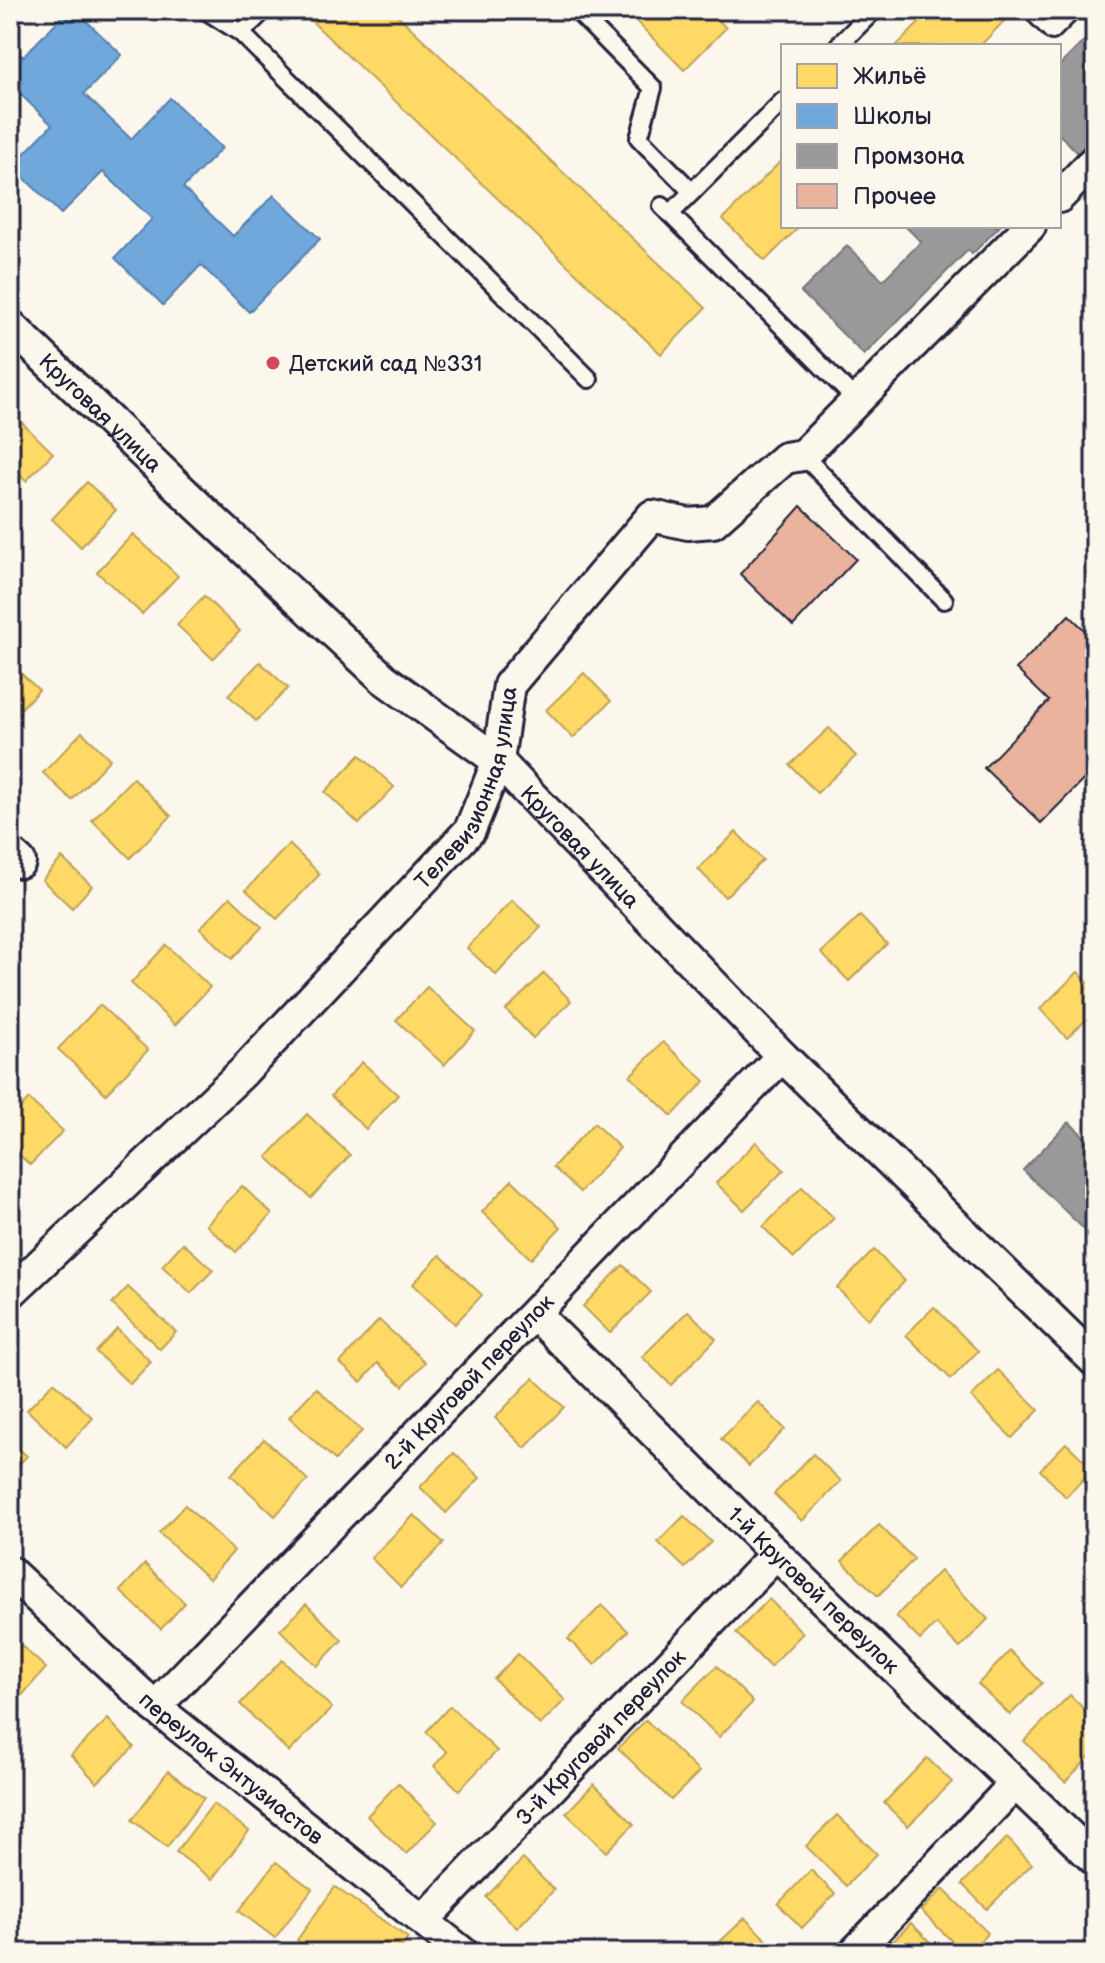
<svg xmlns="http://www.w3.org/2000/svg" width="1105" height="1963" font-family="'Balsamiq Sans',sans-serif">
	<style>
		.homes { fill: #ffd966; stroke: #bda259; stroke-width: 2 }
		.schools { fill: #6fa8dc; stroke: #5880ac; stroke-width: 2 }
		.industry { fill: #999; stroke: #75757d; stroke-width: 2 }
		.building { fill: #e9b39d; stroke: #22223b; stroke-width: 2 }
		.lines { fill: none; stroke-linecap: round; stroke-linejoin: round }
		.lane-casing { stroke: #22223b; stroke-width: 22 }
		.street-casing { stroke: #22223b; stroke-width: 36 }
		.lane { stroke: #fbf7ec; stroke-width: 16 }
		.street { stroke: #fbf7ec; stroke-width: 30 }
		.poi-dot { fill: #d1495b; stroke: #fbf7ec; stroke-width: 3 }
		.labels { text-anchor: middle; stroke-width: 8; stroke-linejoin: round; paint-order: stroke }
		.poi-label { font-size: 22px; fill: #22223b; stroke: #fbf7ec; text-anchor: start }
		.street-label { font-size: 22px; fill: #22223b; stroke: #fbf7ec }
	</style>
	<rect width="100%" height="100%" fill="#fbf7ec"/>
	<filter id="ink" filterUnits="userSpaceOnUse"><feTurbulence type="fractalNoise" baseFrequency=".0125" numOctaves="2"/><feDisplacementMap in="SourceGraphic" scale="16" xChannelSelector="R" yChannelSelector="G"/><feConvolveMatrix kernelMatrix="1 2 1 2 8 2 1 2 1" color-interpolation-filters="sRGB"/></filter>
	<g filter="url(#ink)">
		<g class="homes">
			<path d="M 310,10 L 392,10 L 706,308 L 661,354 L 305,15 Z"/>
			<path d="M 625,10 L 709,10 L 726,28 L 684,70 Z"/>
			<path d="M 932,10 L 999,10 L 1007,18 L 980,46 L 896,46 Z"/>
			<path d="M 783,159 L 783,226 L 800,226 L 765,261 L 723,219 Z"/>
			<path d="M 16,417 L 53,453 L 26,481 L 10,466 L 10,423 Z"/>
			<path d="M 87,482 L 116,510 L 81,547 L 52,519 Z"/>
			<path d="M 133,534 L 178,576 L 142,614 L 97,572 Z"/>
			<path d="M 204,596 L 240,631 L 213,659 L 177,625 Z"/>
			<path d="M 260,662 L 288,688 L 256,721 L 228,695 Z"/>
			<path d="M 10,663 L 39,690 L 10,720 Z"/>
			<path d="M 584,673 L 611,701 L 573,738 L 546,710 Z"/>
			<path d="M 829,728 L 856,756 L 817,793 L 790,765 Z"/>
			<path d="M 82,732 L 110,759 L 72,800 L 43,773 Z"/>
			<path d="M 360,755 L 394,787 L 359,824 L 325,792 Z"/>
			<path d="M 133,778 L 171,816 L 130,858 L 92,820 Z"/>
			<path d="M 736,832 L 763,860 L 725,897 L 698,869 Z"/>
			<path d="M 289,844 L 320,874 L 277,919 L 246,890 Z"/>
			<path d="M 62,858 L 92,886 L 72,908 L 42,880 Z"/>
			<path d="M 230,897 L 262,927 L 232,959 L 200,928 Z"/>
			<path d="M 512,900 L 541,927 L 496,975 L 467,948 Z"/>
			<path d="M 860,916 L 887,944 L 849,981 L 821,953 Z"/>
			<path d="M 166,945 L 210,987 L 175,1025 L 131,983 Z"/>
			<path d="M 1078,972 L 1095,990 L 1095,1011 L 1067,1038 L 1040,1009 Z"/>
			<path d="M 544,973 L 571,1001 L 533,1038 L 506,1010 Z"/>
			<path d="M 427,987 L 475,1031 L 444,1065 L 396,1020 Z"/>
			<path d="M 100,1005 L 148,1050 L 106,1094 L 58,1049 Z"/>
			<path d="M 663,1042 L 705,1081 L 672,1116 L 630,1076 Z"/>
			<path d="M 362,1062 L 398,1095 L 366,1129 L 331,1096 Z"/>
			<path d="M 29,1099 L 63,1131 L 30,1165 L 10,1146 L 10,1119 Z"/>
			<path d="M 307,1114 L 350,1155 L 311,1198 L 267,1157 Z"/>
			<path d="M 594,1123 L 620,1148 L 580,1192 L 553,1167 Z"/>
			<path d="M 756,1142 L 784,1170 L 744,1210 L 716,1183 Z"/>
			<path d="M 512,1180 L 561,1227 L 531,1259 L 482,1212 Z"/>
			<path d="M 242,1186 L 272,1214 L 236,1252 L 206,1225 Z"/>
			<path d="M 802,1187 L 834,1218 L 794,1258 L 763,1227 Z"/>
			<path d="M 183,1243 L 213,1270 L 191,1293 L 162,1266 Z"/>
			<path d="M 874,1250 L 905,1281 L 868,1319 L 837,1288 Z"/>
			<path d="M 440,1255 L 482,1295 L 455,1324 L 413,1284 Z"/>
			<path d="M 623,1265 L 651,1292 L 610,1333 L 583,1306 Z"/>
			<path d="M 128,1287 L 176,1332 L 160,1349 L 112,1304 Z"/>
			<path d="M 934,1307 L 978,1351 L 951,1379 L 906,1335 Z"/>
			<path d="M 688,1311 L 716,1339 L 671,1385 L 642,1357 Z"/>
			<path d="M 379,1320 L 425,1362 L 403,1386 L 378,1363 L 361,1382 L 340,1363 Z"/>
			<path d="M 117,1329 L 151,1362 L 130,1384 L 96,1352 Z"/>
			<path d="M 998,1370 L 1039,1410 L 1012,1438 L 971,1397 Z"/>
			<path d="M 533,1378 L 564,1407 L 525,1448 L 495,1418 Z"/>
			<path d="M 54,1382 L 93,1418 L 66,1447 L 27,1410 Z"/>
			<path d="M 316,1388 L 362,1431 L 335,1460 L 289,1417 Z"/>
			<path d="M 758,1402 L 785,1429 L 749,1466 L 721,1439 Z"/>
			<path d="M 264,1439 L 308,1480 L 275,1516 L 231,1475 Z"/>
			<path d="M 10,1441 L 27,1456 L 10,1474 Z"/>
			<path d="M 1066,1443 L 1093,1469 L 1066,1497 L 1040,1470 Z"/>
			<path d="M 454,1453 L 480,1478 L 446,1513 L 420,1487 Z"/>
			<path d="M 813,1454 L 841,1481 L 802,1521 L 774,1494 Z"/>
			<path d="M 185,1505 L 234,1551 L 209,1579 L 159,1533 Z"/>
			<path d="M 414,1515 L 444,1543 L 401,1587 L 371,1558 Z"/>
			<path d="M 684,1516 L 711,1542 L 685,1568 L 658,1542 Z"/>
			<path d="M 879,1525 L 914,1559 L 878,1596 L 842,1561 Z"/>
			<path d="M 145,1564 L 185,1603 L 161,1629 L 120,1591 Z"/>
			<path d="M 940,1571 L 988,1619 L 960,1648 L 936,1624 L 920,1640 L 896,1616 Z"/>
			<path d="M 769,1599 L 803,1633 L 770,1667 L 736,1633 Z"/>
			<path d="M 306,1604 L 342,1640 L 317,1666 L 280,1630 Z"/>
			<path d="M 602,1605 L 628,1631 L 595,1665 L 568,1639 Z"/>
			<path d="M 14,1639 L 46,1668 L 10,1709 L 10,1644 Z"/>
			<path d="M 1010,1651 L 1042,1683 L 1010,1715 L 978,1684 Z"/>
			<path d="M 518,1654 L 565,1700 L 540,1725 L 494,1679 Z"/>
			<path d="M 282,1660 L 332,1708 L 289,1752 L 240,1704 Z"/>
			<path d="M 717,1666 L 753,1702 L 719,1737 L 682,1701 Z"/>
			<path d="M 1070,1695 L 1095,1720 L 1095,1751 L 1065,1782 L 1024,1741 Z"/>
			<path d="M 450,1706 L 497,1751 L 459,1790 L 434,1766 L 447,1752 L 426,1732 Z"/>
			<path d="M 108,1719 L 134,1747 L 97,1783 L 71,1755 Z"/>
			<path d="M 646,1720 L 699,1772 L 671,1800 L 618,1748 Z"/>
			<path d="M 927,1758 L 952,1782 L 908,1826 L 884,1803 Z"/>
			<path d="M 168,1771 L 204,1798 L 167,1847 L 132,1820 Z"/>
			<path d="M 398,1783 L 437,1822 L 406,1854 L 367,1816 Z"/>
			<path d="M 594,1784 L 634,1824 L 606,1852 L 566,1813 Z"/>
			<path d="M 1095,1787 L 1095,1811 L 1083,1799 Z"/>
			<path d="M 213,1804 L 249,1831 L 212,1879 L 176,1852 Z"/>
			<path d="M 837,1815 L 877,1854 L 846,1886 L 806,1846 Z"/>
			<path d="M 1007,1838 L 1032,1864 L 987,1909 L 962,1884 Z"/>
			<path d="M 523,1859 L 554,1890 L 517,1928 L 486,1897 Z"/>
			<path d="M 276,1862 L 312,1889 L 275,1938 L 239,1911 Z"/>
			<path d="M 811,1870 L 835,1894 L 802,1928 L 778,1904 Z"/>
			<path d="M 335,1887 L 408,1938 L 397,1953 L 315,1953 L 297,1940 Z"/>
			<path d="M 943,1889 L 988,1933 L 968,1953 L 964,1953 L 921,1911 Z"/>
			<path d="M 10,1902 L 20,1909 L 10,1923 Z"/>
			<path d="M 745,1918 L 779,1953 L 708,1953 Z"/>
			<path d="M 911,1923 L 941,1953 L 882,1953 Z"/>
		</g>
		<path class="schools" d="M 68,10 L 75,10 L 122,55 L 84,94 L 131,139 L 170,98 L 222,148 L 183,188 L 233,236 L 274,195 L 320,239 L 249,312 L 201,265 L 163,305 L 115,258 L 152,219 L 103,172 L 61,214 L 12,166 L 52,125 L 10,84 L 10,44 L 23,57 Z"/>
		<g class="industry">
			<path d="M 1095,30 L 1095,136 L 1078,153 L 1059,134 L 1059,66 Z"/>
			<path d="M 905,226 L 1000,226 L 972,254 L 968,250 L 864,355 L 801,292 L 847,246 L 883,280 L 921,242 Z"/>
			<path d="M 1069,1122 L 1095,1147 L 1095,1240 L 1023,1170 Z"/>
		</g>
		<g class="building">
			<path d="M 801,506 L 856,559 L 793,626 L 740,574 Z"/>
			<path d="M 1069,615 L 1095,640 L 1095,768 L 1041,823 L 984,768 L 1049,701 L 1016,669 Z"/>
		</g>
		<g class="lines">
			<defs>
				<g id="lane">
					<path d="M 205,10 L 241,33 L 589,379"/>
					<path d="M 576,10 L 653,88 L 639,138 L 692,192"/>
					<path d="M 1031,10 L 1052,31 L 1073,10"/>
					<path d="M 241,33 L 264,10"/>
					<path d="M 838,46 L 874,10"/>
					<path d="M 662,206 L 857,401"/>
					<path d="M 670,214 L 783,101"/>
					<path d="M 803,455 L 944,600"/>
				</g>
				<g id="street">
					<path d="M 1059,197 L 1095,160"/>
					<path id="s1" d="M 10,325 L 198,506 L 384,679 L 498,761 L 782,1056 L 1095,1361"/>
					<path d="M 10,853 L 20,862"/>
					<path id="s2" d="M 10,1293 L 242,1073 L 470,830 L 498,761 L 509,685 L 652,516 L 688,524 L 713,522 L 785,458 L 803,455 L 1030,226"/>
					<path id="s3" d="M 535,1314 L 776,1554 L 1095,1860"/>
					<path id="s4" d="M 10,1572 L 155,1707 L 463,1953"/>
					<path id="s5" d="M 155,1707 L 782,1056"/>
					<path id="s6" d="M 424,1920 L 776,1554"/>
					<path d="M 854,1953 L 1015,1784"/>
				</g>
			</defs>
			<use href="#lane" class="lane-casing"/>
			<use href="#street" class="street-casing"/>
			<use href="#lane" class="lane"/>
			<use href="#street" class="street"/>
		</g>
	</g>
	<circle class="poi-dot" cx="273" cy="363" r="8"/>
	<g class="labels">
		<g class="poi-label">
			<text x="289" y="371">Детский сад №331</text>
		</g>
		<g class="street-label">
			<text dy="8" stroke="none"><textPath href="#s1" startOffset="126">Круговая улица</textPath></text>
			<text dy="8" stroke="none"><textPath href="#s2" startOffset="690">Телевизионная улица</textPath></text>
			<text dy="8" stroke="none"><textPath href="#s1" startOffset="774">Круговая улица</textPath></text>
			<text dy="8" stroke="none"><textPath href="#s5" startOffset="452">2-й Круговой переулок</textPath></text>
			<text dy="8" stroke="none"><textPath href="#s3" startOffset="392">1-й Круговой переулок</textPath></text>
			<text dy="8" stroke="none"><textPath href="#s6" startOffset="254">3-й Круговой переулок</textPath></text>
			<text dy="8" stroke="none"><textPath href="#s4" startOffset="296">переулок Энтузиастов</textPath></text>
		</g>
	</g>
	<rect width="1105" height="1963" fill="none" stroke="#fbf7ec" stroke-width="40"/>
	<rect x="20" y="20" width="1065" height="1923" fill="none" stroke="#22223b" stroke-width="3" filter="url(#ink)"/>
	<rect x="781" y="44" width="280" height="184" fill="#fbf7ec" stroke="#a4a2a5" stroke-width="2"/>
	<rect x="797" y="64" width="40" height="24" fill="#ffd966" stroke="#a4a2a5" stroke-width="2"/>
	<text x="853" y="84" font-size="24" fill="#22223b">Жильё</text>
	<rect x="797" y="104" width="40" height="24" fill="#6fa8dc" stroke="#a4a2a5" stroke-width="2"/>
	<text x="853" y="124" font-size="24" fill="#22223b">Школы</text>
	<rect x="797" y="144" width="40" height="24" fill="#999999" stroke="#a4a2a5" stroke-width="2"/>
	<text x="853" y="164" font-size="24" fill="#22223b">Промзона</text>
	<rect x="797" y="184" width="40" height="24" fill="#e9b39d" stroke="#a4a2a5" stroke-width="2"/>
	<text x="853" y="204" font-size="24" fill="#22223b">Прочее</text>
</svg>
